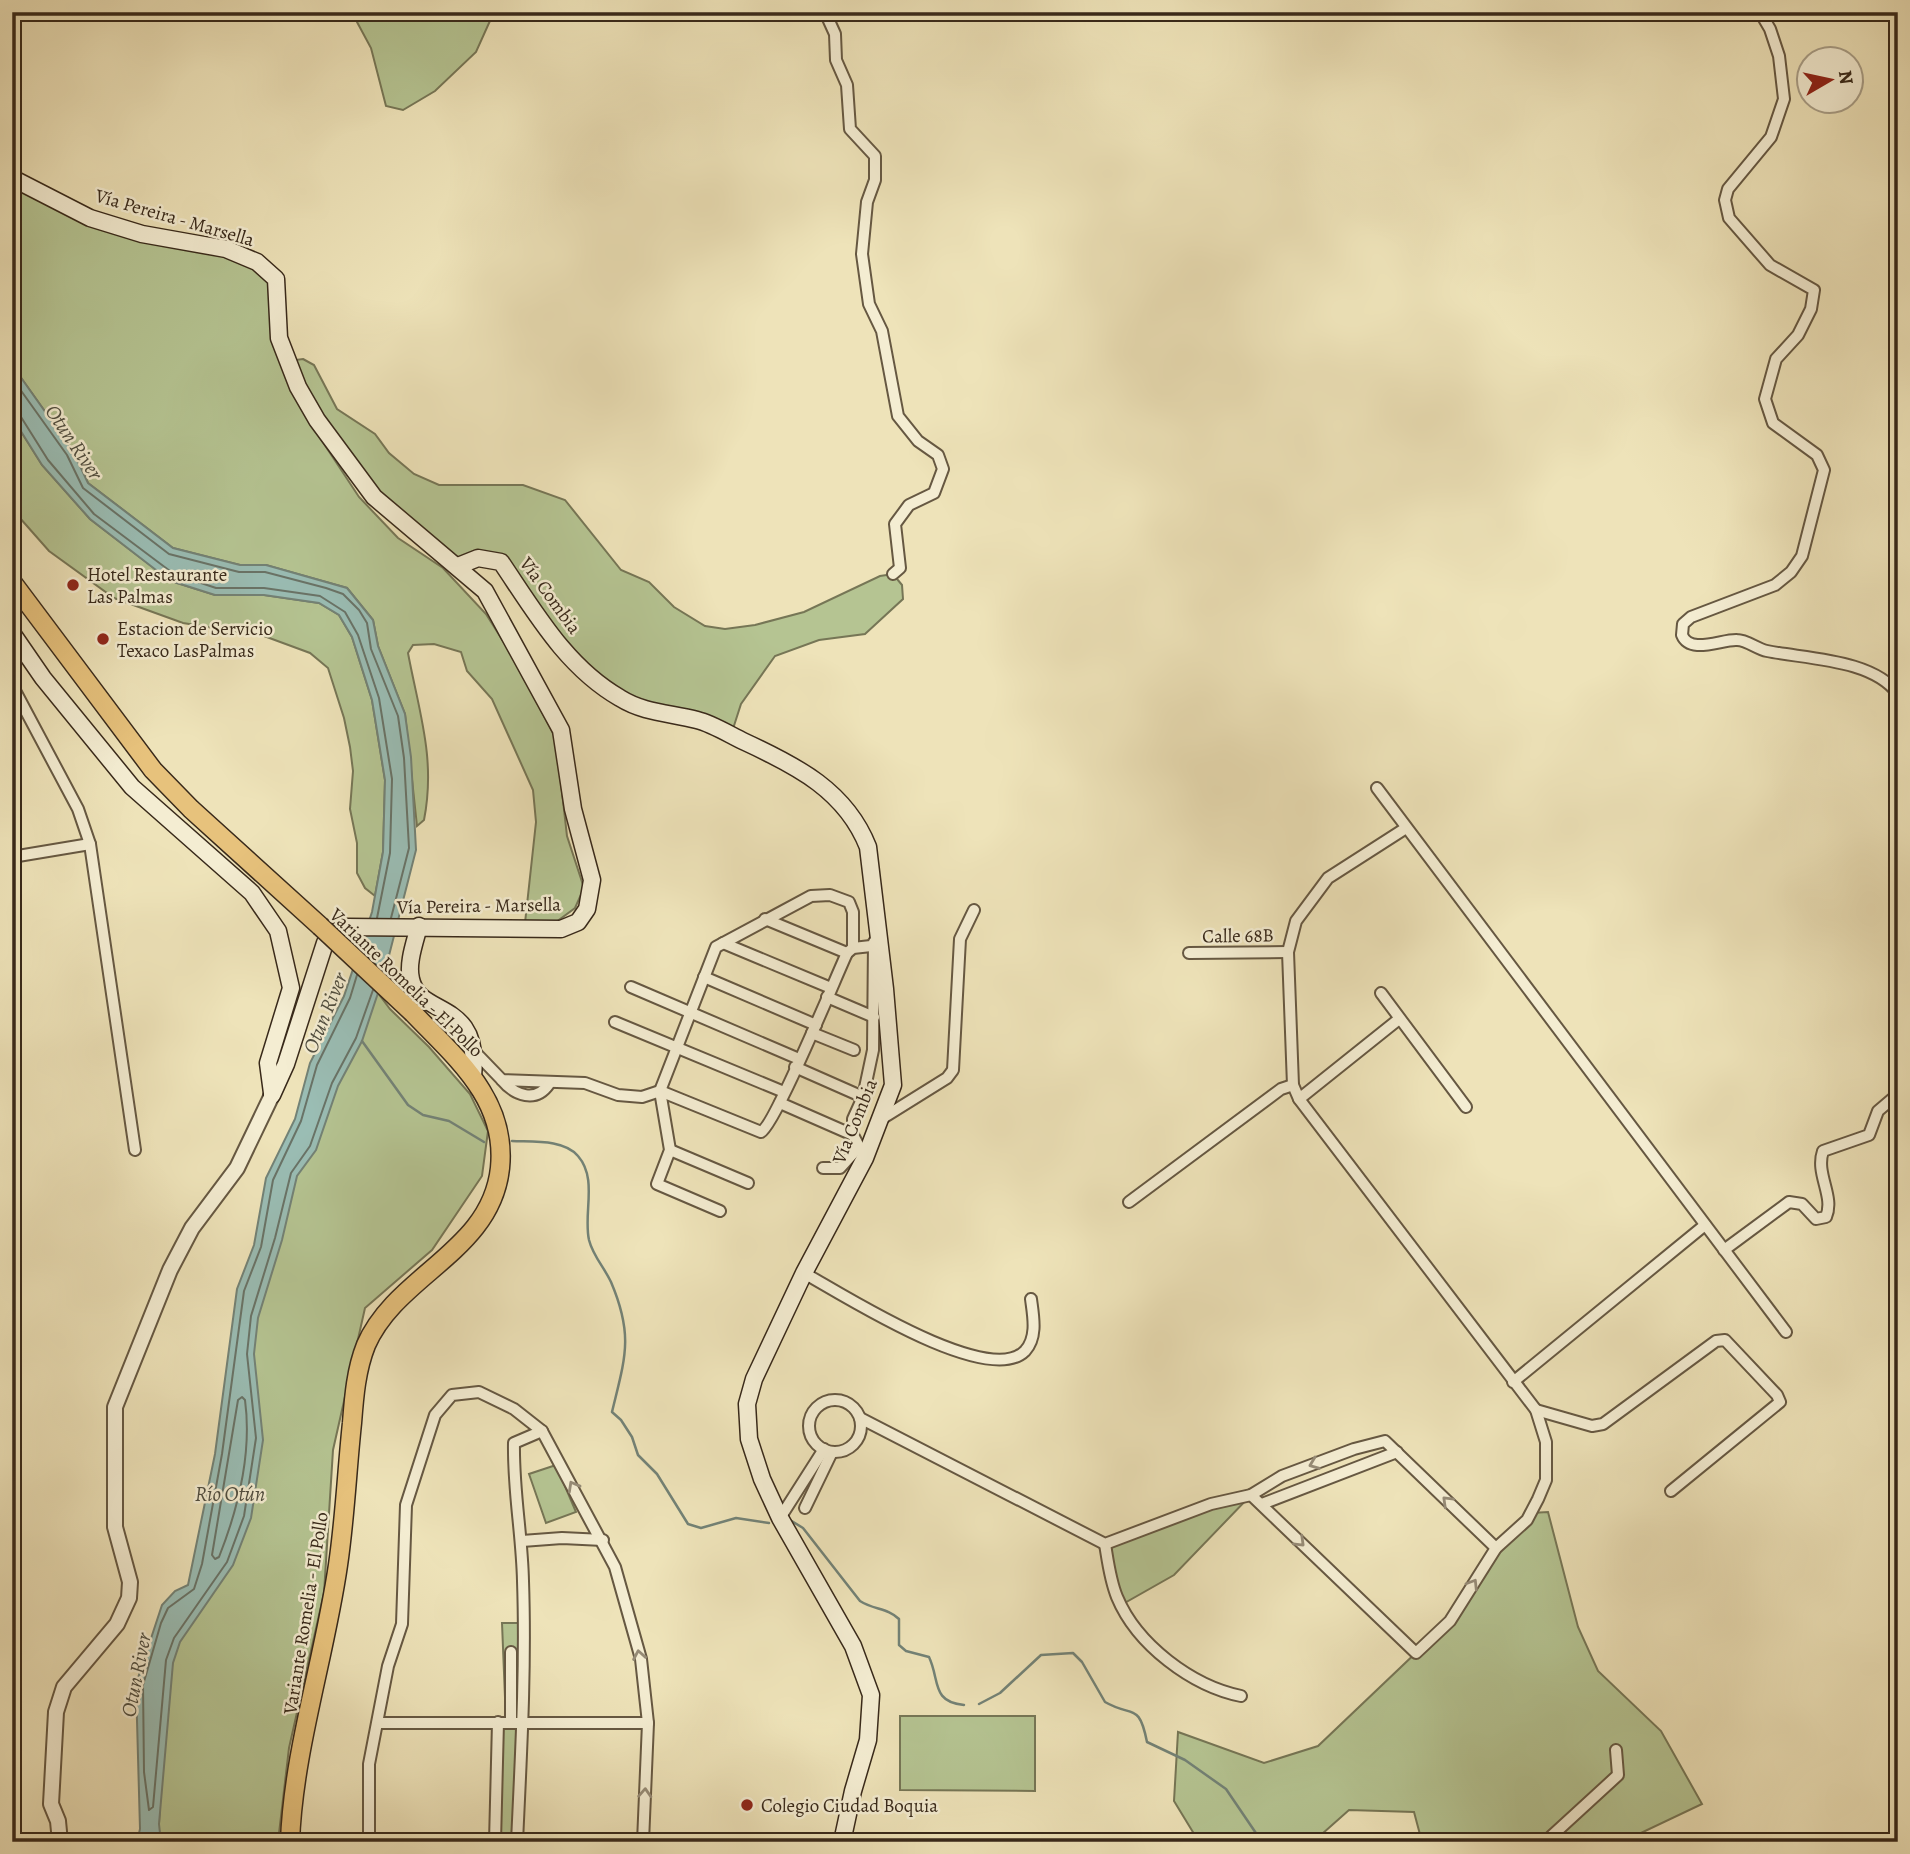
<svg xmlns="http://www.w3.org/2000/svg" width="1910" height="1854" font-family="Alegreya,serif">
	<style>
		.green { fill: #b5c492; stroke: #767656; stroke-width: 2 }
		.water { fill: #9abdb4; stroke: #738276; stroke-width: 2 }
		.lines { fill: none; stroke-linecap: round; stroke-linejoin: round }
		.shore { stroke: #697367; stroke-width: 2 }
		.stream { stroke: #738276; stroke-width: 2.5 }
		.minor-casing { stroke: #665842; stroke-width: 14 }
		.tertiary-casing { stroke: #665842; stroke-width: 18 }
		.secondary-casing { stroke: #38291a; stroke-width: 19 }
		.trunk-casing { stroke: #38291a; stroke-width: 21 }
		.minor { stroke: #f4edd2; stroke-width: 10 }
		.tertiary { stroke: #f4edd2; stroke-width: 14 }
		.secondary { stroke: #f4edd2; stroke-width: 16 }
		.trunk { stroke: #e7c27c; stroke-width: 18 }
		.trunk-bridge-casing { stroke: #38291a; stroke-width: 21; stroke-linecap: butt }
		.trunk-bridge { stroke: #e7c27c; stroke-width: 18 }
		.oneway { stroke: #968b76 }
		.poi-dot { fill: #8f2418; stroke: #f4edd2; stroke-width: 2.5 }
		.labels { text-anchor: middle; stroke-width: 5; stroke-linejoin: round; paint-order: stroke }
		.street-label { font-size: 19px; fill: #38291a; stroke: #f4edd2 }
		.poi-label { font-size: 19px; fill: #38291a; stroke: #f4edd2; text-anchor: start }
		.water-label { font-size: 21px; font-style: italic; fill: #504e40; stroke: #f4edd2 }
	</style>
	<rect width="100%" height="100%" fill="#eee3b9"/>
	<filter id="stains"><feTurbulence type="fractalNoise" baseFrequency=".00286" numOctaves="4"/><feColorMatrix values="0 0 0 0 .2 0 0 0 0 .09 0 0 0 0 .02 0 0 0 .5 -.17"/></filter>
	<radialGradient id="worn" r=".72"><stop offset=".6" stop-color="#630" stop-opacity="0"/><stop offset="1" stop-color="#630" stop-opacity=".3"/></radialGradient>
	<g class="green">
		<path d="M 358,12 L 494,12 L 476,52 L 435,91 L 403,110 L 386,106 L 371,48 L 357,22 Z"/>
		<path d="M 12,176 L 90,218 L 237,254 L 269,271 L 274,339 L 305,415 L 359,497 L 398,538 L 443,568 L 486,614 L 515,660 L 556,739 L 567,836 L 584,888 L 575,908 L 552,925 L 525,923 L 536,822 L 533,790 L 492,699 L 467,671 L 461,652 L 434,644 L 413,645 L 408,653 C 419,712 436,759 424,820 L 417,826 L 405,714 L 378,646 L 373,620 L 347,588 L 266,565 L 240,565 L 173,548 L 88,483 L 73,451 L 12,365 Z"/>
		<path d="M 303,359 L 314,365 L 337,409 L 375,434 L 389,453 L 414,474 L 439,485 L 523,485 L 565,500 L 621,570 L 649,582 L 674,607 L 705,626 L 725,629 L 755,625 L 804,612 L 880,576 L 893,574 L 902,585 L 903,599 L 865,634 L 819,640 L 775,656 L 741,704 L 731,735 L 651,711 L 587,674 L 501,562 L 458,566 L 374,497 L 288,361 Z"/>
		<path d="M 12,417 L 42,465 L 90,519 L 171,581 L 215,595 L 264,595 L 319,603 L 339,615 L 352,637 L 372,700 L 385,780 L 383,852 L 375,896 L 365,888 L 357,873 L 357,843 L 350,809 L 353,771 L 350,747 L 344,718 L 328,668 L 310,653 L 264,636 L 183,623 L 114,598 L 49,551 L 12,509 Z"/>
		<path d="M 366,977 L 390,1009 L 429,1047 L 470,1094 L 488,1131 L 482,1176 L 432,1250 L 365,1308 L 333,1450 L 324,1593 L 289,1748 L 278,1842 L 158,1842 L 160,1805 L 157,1743 L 175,1630 L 212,1595 L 247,1323 L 276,1210 Z"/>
		<path d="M 556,1465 L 576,1512 L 546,1523 L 529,1474 Z"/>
		<path d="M 1251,1495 L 1174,1575 L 1121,1605 L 1105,1544 Z"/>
		<path d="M 1548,1512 L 1578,1627 L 1598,1671 L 1661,1731 L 1702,1804 L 1622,1842 L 1422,1842 L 1414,1812 L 1349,1810 L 1313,1842 L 1199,1842 L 1174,1801 L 1178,1732 L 1264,1763 L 1318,1746 L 1444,1626 L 1496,1548 L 1531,1513 Z"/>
		<path d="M 502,1623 L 524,1623 L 517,1842 L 495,1842 L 498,1722 L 506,1722 Z"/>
		<path d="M 900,1716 L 1035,1716 L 1035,1791 L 900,1790 Z"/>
	</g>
	<path class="water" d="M 12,365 L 73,451 L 88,483 L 173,548 L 240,565 L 266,565 L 347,588 L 373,620 L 378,646 L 405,714 L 411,757 L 416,850 L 384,975 L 362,1041 L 338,1086 L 316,1150 L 297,1176 L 282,1240 L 258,1318 L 254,1354 L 263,1440 L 251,1518 L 233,1565 L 180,1642 L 173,1663 L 159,1824 L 161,1842 L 137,1842 L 140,1829 L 136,1684 L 162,1605 L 175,1591 L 188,1585 L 215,1454 L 237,1289 L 254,1245 L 266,1178 L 295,1119 L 310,1063 L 344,996 L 372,912 L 383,852 L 385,780 L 372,700 L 352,637 L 339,615 L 319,603 L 264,595 L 215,595 L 171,581 L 156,570 L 90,519 L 42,465 L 12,417 Z"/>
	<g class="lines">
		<g class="shore">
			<path d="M 12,378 L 67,455 L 83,488 L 169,554 L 239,572 L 265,572 L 326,588 L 343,594 L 359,610 L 367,623 L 371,649 L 398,716 L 404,758 L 409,848 L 391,918"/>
			<path d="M 12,414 L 21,417 L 48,460 L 94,514 L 174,574 L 216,588 L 264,588 L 320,596 L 345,612 L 358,635 L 379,698 L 392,779 L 390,853 L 377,918"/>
			<path d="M 357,975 L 350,998 L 317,1065 L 301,1121 L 273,1180 L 261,1247 L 244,1291 L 222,1454 L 202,1564 L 194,1589 L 168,1608 L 161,1623 L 143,1685 L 144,1772 L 149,1810 L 153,1807 L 166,1660 L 174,1638 L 227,1562 L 244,1516 L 256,1438 L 247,1354 L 251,1316 L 275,1238 L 291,1173 L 310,1146 L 332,1083 L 356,1038 L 373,990"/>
			<path d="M 242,1397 L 245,1400 C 252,1452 238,1509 219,1557 L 215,1559 L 212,1555 L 238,1400 Z"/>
		</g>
		<g class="stream">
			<path d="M 362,1041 L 408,1105 L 423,1115 L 449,1121 L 484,1142"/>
			<path d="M 512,1141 C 532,1142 564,1139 578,1156 C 598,1179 583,1213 589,1240 C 593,1256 604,1267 611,1282 C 634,1336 625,1358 612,1412 L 621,1420 L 632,1437 L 638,1455 L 657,1474 L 688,1524 L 701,1528 L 736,1518 L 769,1523"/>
			<path d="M 790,1520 L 803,1528 L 860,1601 C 874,1610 888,1608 899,1619 L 899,1645 L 906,1651 L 929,1657 C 940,1680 931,1702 964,1705"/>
			<path d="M 979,1704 L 1000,1693 L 1041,1655 L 1073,1653 L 1082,1662 L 1105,1702 C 1133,1718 1139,1702 1147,1742 L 1185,1760 L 1226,1789 L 1262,1842"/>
		</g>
		<defs>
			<g id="minor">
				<path d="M 825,12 L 835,34 L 836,60 L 847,85 L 850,129 L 875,156 L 875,180 L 867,202 L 862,254 L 869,304 L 882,331 L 898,416 L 918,441 L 938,455 L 943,469 L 934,493 L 909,505 L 895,524 L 900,568 L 893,574"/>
				<path d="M 1760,12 L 1770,29 L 1779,56 L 1784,99 L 1771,137 L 1728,189 L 1725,200 L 1729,218 L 1770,265 L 1814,290 L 1811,309 L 1798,335 L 1776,359 L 1765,399 L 1773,423 L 1817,455 L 1824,470 L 1802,556 L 1791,572 L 1775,585 L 1691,617 L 1683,624 L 1682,635 C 1690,655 1722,639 1737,640 C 1747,640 1757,649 1767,651 C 1806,659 1873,659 1898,694"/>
				<path d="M 12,685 L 78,809 L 90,844 L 135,1150"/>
				<path d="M 1377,788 L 1786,1332"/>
				<path d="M 12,857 L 90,844"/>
				<path d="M 765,919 L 847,953"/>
				<path d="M 723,943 L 831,988"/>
				<path d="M 1189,953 L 1288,952"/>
				<path d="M 704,977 L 816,1025"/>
				<path d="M 631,987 L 799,1059"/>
				<path d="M 1381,993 L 1466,1107"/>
				<path d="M 827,997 L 874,1017"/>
				<path d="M 615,1022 L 784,1092"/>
				<path d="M 812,1033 L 854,1050"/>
				<path d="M 474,1051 L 502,1080 L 585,1083 L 618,1095 L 642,1097 L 660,1091 L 761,1132 C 775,1125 835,979 847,953 L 853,948 L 871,946"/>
				<path d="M 795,1067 L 863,1097"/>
				<path d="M 502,1080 C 515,1096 536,1103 549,1084"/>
				<path d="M 1299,1099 L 1399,1019"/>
				<path d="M 780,1103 L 853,1135"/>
				<path d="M 878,1121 L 947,1078 L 953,1070 L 960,939 L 974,910"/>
				<path d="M 670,1150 L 748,1183"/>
				<path d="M 865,1158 L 853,1135 L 853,1119 L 863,1097 L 873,1050 L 874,942"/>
				<path d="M 823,1168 L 840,1168 L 859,1147"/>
				<path d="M 1129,1202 L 1281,1089 L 1293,1085"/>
				<path d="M 720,1211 L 657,1184 L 670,1150 L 660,1091 L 716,947 L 811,896 L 830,895 L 849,902 L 853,912 L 853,948"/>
				<path d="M 1724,1250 L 1789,1202 L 1802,1204 L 1816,1219 L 1826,1217 C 1835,1196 1815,1174 1823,1151 L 1869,1135 L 1878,1111 L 1898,1094"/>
				<path d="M 804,1273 C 842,1294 988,1388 1025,1351 C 1038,1337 1033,1315 1031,1299"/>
				<path d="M 1513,1382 L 1705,1225"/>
				<circle cx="835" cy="1426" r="26"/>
				<path d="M 1536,1410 L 1592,1426 L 1603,1424 L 1716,1341 L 1725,1340 L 1777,1395 L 1780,1402 L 1671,1491"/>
				<path d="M 860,1418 L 1105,1544 L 1211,1504 L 1251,1495 L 1282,1476 L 1354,1449 L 1385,1441 L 1496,1548"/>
				<path d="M 1251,1495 L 1416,1653 L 1450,1621 L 1496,1548 L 1527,1520 L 1538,1499 L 1546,1480 L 1546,1442 L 1536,1410 L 1299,1099 L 1293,1085 L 1288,952 L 1296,921 L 1328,878 L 1406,828"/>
				<path d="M 1262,1504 L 1397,1452"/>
				<path d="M 805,1508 L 832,1452"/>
				<path d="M 780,1518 L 824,1449"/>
				<path d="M 522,1541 L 562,1538 L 603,1540"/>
				<path d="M 1105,1544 C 1108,1562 1110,1580 1117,1597 C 1137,1645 1192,1686 1241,1696"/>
				<path d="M 511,1652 L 511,1722"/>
				<path d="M 378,1723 L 648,1723"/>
				<path d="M 369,1842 L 369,1764 L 388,1666 L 402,1624 L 406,1505 L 435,1415 L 452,1395 L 479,1392 L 514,1409 L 542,1431 L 615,1567 L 641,1659 L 648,1723 L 643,1842"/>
				<path d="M 495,1842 L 498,1722"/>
				<path d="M 517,1842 C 521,1755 526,1668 523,1581 C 522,1534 513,1490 514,1443 L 542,1431"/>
				<path d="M 1545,1842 L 1618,1775 L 1616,1750"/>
			</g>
			<path id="tertiary" d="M 60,1842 L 58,1821 L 51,1804 L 56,1712 L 64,1687 L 117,1624 L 129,1598 L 130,1582 L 115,1527 L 115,1407 L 170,1270 L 192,1228 L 237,1168 L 272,1095"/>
			<g id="secondary">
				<path d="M 12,178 L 90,218 L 142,234 L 226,249 L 257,262 L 276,279 L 279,338 L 298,387 L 317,420 L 374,497 L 485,591 L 561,730 L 573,809 L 592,880 L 587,909 L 578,922 L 561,929 L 347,927 L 335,932 L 325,943 L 286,1064 L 272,1095"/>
				<path d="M 458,566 L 478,558 L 501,562 C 535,612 566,667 620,698 C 644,713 670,713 697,720 C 713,724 730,735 745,742 C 797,766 846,791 868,847 L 885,989 L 893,1085 L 865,1158 L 804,1273 L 754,1379 L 747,1404 L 749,1439 L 762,1479 L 780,1518 L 853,1646 L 871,1695 L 868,1740 L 853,1791 L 842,1842"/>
				<path d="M 12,633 L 43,678 L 132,787 L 252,893 L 278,931 L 291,988 L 268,1063 L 272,1093"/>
				<path d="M 419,926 C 415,942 407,963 411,979 C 419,1018 481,998 473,1076"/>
			</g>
			<g id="trunk">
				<path d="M 12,582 L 153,770 L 191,809 L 320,926"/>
				<path d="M 290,1842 C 293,1752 325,1656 338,1565 C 345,1518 347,1470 352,1423 C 354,1397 356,1370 366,1345 C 397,1274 491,1252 500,1168 C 507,1099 456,1058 413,1013"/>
			</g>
		</defs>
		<use href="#minor" class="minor-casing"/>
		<use href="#tertiary" class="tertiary-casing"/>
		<use href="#secondary" class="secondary-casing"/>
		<use href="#trunk" class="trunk-casing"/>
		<use href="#minor" class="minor"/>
		<use href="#tertiary" class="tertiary"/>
		<use href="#secondary" class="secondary"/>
		<use href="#trunk" class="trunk"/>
		<defs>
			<path id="trunk-bridge" d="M 320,926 L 413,1013"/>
		</defs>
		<use href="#trunk-bridge" class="trunk-bridge-casing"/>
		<use href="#trunk-bridge" class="trunk-bridge"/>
	</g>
	<defs><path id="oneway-chevron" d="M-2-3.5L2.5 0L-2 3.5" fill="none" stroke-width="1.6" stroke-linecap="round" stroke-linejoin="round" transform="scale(1.75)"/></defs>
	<g class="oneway">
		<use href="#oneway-chevron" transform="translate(1314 1464) rotate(159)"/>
		<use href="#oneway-chevron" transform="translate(573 1486) rotate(-119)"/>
		<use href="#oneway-chevron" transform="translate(1447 1501) rotate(-136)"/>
		<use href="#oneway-chevron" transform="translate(1300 1542) rotate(44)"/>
		<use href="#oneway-chevron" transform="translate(1473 1584) rotate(-58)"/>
		<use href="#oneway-chevron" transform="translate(639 1655) rotate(-100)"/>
		<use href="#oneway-chevron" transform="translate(645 1793) rotate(-87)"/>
	</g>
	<g class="poi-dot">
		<circle cx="73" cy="585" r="7"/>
		<circle cx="103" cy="639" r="7"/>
		<circle cx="747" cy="1805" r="7"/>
	</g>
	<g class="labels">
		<g class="street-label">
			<text transform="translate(175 217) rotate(16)" y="7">Vía Pereira - Marsella</text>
			<text transform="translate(551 595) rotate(54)" y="7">Vía Combia</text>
			<text transform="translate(479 905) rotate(-1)" y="7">Vía Pereira - Marsella</text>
			<text transform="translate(1238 935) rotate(-1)" y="7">Calle 68B</text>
			<text transform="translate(407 982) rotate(44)" y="7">Variante Romelia - El Pollo</text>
			<text transform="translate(854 1121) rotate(-68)" y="7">Vía Combia</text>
			<text transform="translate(305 1613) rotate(-81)" y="7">Variante Romelia - El Pollo</text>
		</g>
		<g class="poi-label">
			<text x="87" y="581">Hotel Restaurante<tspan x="87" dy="22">Las Palmas</tspan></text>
			<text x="117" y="635">Estacion de Servicio<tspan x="117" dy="22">Texaco LasPalmas</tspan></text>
			<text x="761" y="1812">Colegio Ciudad Boquia</text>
		</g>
		<g class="water-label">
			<text transform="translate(74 442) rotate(56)" y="7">Otun River</text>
			<text transform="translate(325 1013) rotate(-68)" y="7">Otun River</text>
			<text x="230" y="1501">Río Otún</text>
			<text transform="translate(136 1675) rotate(-79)" y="7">Otun River</text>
		</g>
	</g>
	<rect width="1910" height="1854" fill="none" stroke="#eee3b9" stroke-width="42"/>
	<rect x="14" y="14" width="1882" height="1826" fill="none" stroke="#38291a" stroke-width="3.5"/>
	<rect x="21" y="21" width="1868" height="1812" fill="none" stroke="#38291a" stroke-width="2"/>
	<g transform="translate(1830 80) rotate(81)"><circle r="33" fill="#f4edd2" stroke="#a99f88" stroke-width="2"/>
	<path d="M0-5L12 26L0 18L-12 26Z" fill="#8f2418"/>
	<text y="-10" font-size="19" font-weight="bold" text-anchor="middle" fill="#38291a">N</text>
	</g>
	<rect width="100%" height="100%" filter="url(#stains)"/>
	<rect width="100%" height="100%" fill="url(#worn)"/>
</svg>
